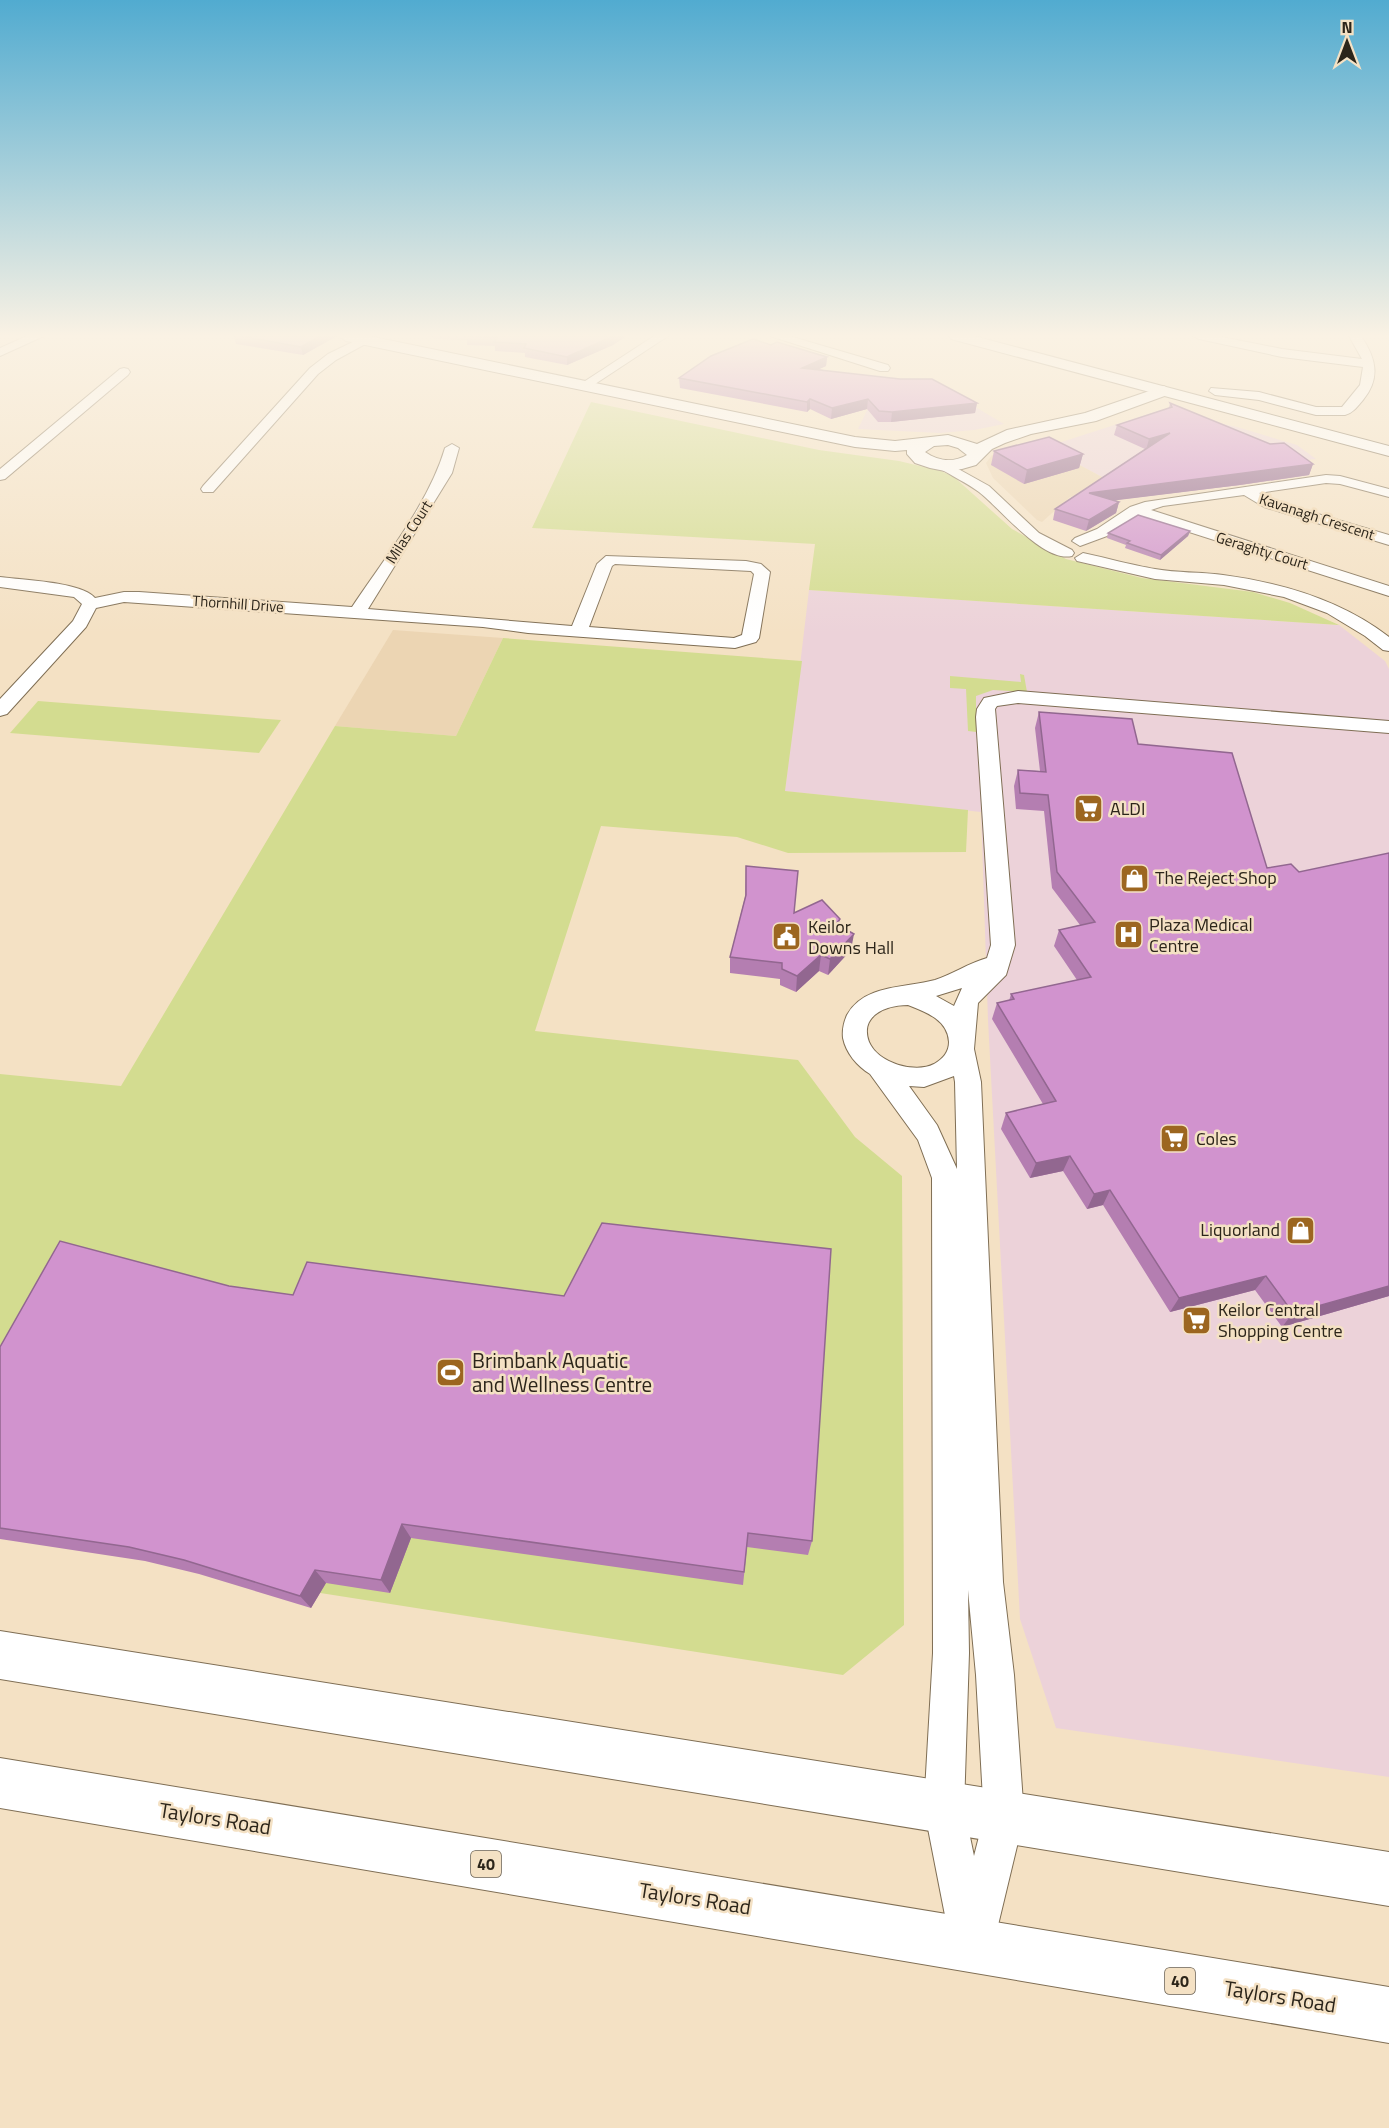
<svg xmlns="http://www.w3.org/2000/svg" width="1389" height="2128" font-family="'Titillium Web',sans-serif">
	<style>
		.commercial { fill: #ecd2d9 }
		.built { fill: #ecd5b3 }
		.green { fill: #d3dc90 }
		.lines { fill: none; stroke-linecap: round; stroke-linejoin: round }
		.minor-casing { stroke: #7f6e54; stroke-width: 2 }
		.tertiary-casing { stroke: #7f6e54; stroke-width: 2 }
		.primary-casing { stroke: #7f6e54; stroke-width: 2 }
		.minor { fill: #fff; fill-rule: evenodd }
		.tertiary { fill: #fff; fill-rule: evenodd }
		.primary { fill: #fff; fill-rule: evenodd }
		.wall { fill: #b47eb1 }
		.shaded-wall { fill: #926790 }
		.building { fill: #d193ce; stroke: #926790; stroke-width: 1.5 }
		.labels { text-anchor: middle; stroke-width: 5; stroke-linejoin: round; paint-order: stroke }
		.far-street-label { font-size: 15px; fill: #2c251a; stroke: #f4e1c4 }
		.shield { fill: #f4e1c4; stroke: #685d4d; stroke-width: 1.5 }
		.shield-label { font-size: 16px; font-weight: bold; fill: #2c251a }
		.poi-label { font-size: 18px; fill: #2c251a; stroke: #f4e1c4; text-anchor: start }
		.near-poi-label { font-size: 21px; fill: #2c251a; stroke: #f4e1c4; text-anchor: start }
		.near-street-label { font-size: 21px; fill: #2c251a; stroke: #f4e1c4 }
	</style>
	<rect width="100%" height="100%" fill="#f4e1c4"/>
	<g class="commercial">
		<path d="M 962,399 L 1004,424 L 974,430 L 940,433 L 858,429 L 871,402 Z"/>
		<path d="M 1161,410 L 1237,427 L 1297,445 L 1316,459 L 1127,480 L 1115,484 L 1046,447 Z"/>
		<path d="M 809,590 L 1339,625 L 1385,661 L 1389,669 L 1389,1777 L 1056,1728 L 1020,1619 L 988,1020 L 981,812 L 785,791 Z"/>
	</g>
	<g class="built">
		<path d="M 1046,447 L 1115,484 L 1070,497 L 1042,522 L 1037,520 L 993,478 L 986,463 L 992,455 Z"/>
		<path d="M 393,630 L 503,638 L 456,736 L 335,726 Z"/>
	</g>
	<g class="green">
		<path d="M 591,402 L 819,450 L 899,461 L 941,471 L 954,477 L 1012,529 L 1066,559 L 1142,578 L 1253,592 L 1290,603 L 1339,625 L 809,590 L 815,544 L 532,528 Z"/>
		<path d="M 503,638 L 802,661 L 785,791 L 968,810 L 966,852 L 788,853 L 737,837 L 601,826 L 535,1031 L 798,1060 L 855,1137 L 902,1176 L 904,1625 L 843,1675 L 263,1584 L 148,1556 L 0,1534 L 0,1074 L 121,1086 L 335,726 L 456,736 Z"/>
		<path d="M 1020,674 L 1024,675 L 1027,692 L 993,690 L 976,696 L 976,732 L 968,731 L 966,689 L 950,688 L 950,676 L 1021,682 Z"/>
		<path d="M 38,701 L 281,720 L 259,753 L 10,733 Z"/>
	</g>
	<g class="lines">
		<defs>
			<g id="minor">
				<path d="M 27,336 L 44,336 L 0,356 L 0,348 Z"/>
				<path d="M 365,336 L 371,340 L 369,342 L 336,360 L 318,374 L 213,492 L 203,492 L 201,489 L 203,486 L 310,368 L 328,354 Z"/>
				<path d="M 654,336 L 668,336 L 589,388 L 581,388 L 579,385 Z"/>
				<path d="M 770,336 L 789,336 L 888,365 L 890,368 L 888,371 L 880,371 Z"/>
				<path d="M 1193,336 L 1217,336 L 1282,349 L 1362,359 L 1349,336 L 1361,336 C 1376,358 1381,378 1363,400 C 1358,406 1353,413 1345,415 L 1316,415 L 1259,400 L 1215,395 L 1209,391 L 1211,388 L 1259,392 L 1316,407 L 1342,407 L 1360,385 L 1363,367 L 1282,357 L 1199,339 Z"/>
				<path d="M 124,368 L 128,369 L 130,372 L 128,375 L 5,479 L 0,480 L 0,469 L 120,369 Z"/>
				<path d="M 452,444 L 459,448 L 452,473 L 368,609 L 572,626 L 597,564 L 606,556 L 746,561 L 761,564 L 770,572 L 759,638 L 756,642 L 735,648 L 528,633 L 483,627 L 124,602 L 96,608 L 86,627 L 7,714 L 0,716 L 0,699 L 73,621 L 82,604 L 74,597 L 0,587 L 0,577 C 21,580 83,582 95,598 L 124,592 L 139,592 L 352,607 C 384,559 429,503 445,448 ZM 615,564 L 751,571 L 754,574 L 742,635 L 734,638 L 589,627 L 612,566 Z"/>
				<path d="M 944,461 L 989,486 L 1039,533 L 1072,550 L 1074,553 L 1072,556 C 1043,563 1000,508 979,492 C 967,483 952,476 939,468 L 937,465 L 939,462 Z"/>
				<path d="M 1326,475 L 1340,476 L 1389,489 L 1389,497 L 1340,484 L 1326,483 L 1259,493 L 1274,501 L 1389,535 L 1389,545 L 1264,507 L 1244,495 L 1163,506 L 1151,510 L 1389,586 L 1389,596 L 1139,516 L 1107,536 L 1080,546 L 1072,541 L 1075,538 L 1097,529 L 1130,507 L 1145,502 Z"/>
				<path d="M 1083,553 C 1107,558 1131,565 1155,569 C 1177,573 1201,572 1223,575 C 1283,583 1341,600 1389,637 L 1389,651 L 1383,650 L 1365,636 L 1327,613 L 1284,597 L 1224,585 L 1155,579 L 1077,561 L 1075,558 Z"/>
				<path d="M 1018,691 L 1389,721 L 1389,733 L 1018,703 L 997,706 L 995,709 L 1015,945 L 1006,975 L 978,1003 L 974,1049 L 981,1082 L 1003,1582 L 1014,1675 L 1024,1817 L 993,1946 L 987,1961 L 972,1967 L 957,1961 L 951,1946 L 924,1808 L 933,1653 L 932,1178 L 918,1140 L 870,1074 C 857,1066 846,1053 843,1038 C 842,1029 844,1022 847,1015 C 864,984 906,988 935,980 C 953,974 969,963 987,958 L 991,945 L 976,717 L 977,709 L 984,698 ZM 962,988 L 954,1006 L 936,996 ZM 908,1005 C 926,1012 948,1020 949,1042 C 949,1052 943,1059 934,1064 C 915,1074 878,1063 869,1042 C 859,1015 887,1005 908,1005 ZM 954,1076 L 955,1082 L 957,1169 L 937,1125 L 909,1086 L 924,1087 ZM 968,1590 L 976,1675 L 984,1817 L 974,1856 L 964,1808 L 969,1653 Z"/>
			</g>
			<path id="tertiary" d="M 339,336 L 369,336 L 855,437 L 895,441 L 948,435 L 977,444 L 1007,430 L 1085,413 L 1158,388 L 1164,386 L 1172,391 L 1170,394 L 1096,421 L 1031,434 L 1005,443 L 992,449 L 976,465 L 962,469 L 945,471 L 930,468 L 915,463 L 907,454 L 907,450 L 895,451 L 855,447 L 346,341 ZM 948,445 L 958,448 L 967,455 C 953,463 938,461 925,452 L 934,446 Z"/>
			<g id="primary">
				<path d="M 949,336 L 974,336 L 1389,446 L 1389,456 L 951,339 Z"/>
				<path d="M 0,1631 L 1389,1852 L 1389,1906 L 0,1679 Z"/>
				<path d="M 0,1758 L 1389,1987 L 1389,2043 L 0,1808 Z"/>
			</g>
		</defs>
		<use href="#minor" class="minor-casing"/>
		<use href="#tertiary" class="tertiary-casing"/>
		<use href="#primary" class="primary-casing"/>
		<use href="#minor" class="minor"/>
		<use href="#tertiary" class="tertiary"/>
		<use href="#primary" class="primary"/>
	</g>
	<g class="wall">
		<path d="M 234,336 L 337,336 L 303,355 L 236,344 Z"/>
		<path d="M 426,336 L 626,336 L 613,345 L 567,365 L 525,357 L 525,353 L 495,351 L 495,346 L 467,345 L 467,340 L 438,339 Z"/>
		<path d="M 771,345 L 827,357 L 826,366 L 819,369 L 977,403 L 975,413 L 891,422 L 878,422 L 867,409 L 831,419 L 810,409 L 807,412 L 680,388 L 679,378 Z"/>
		<path d="M 1170,403 L 1313,464 L 1309,475 L 1240,485 L 1115,500 L 1119,502 L 1116,513 L 1086,531 L 1053,520 L 1055,509 L 1145,449 L 1114,435 L 1117,425 L 1169,408 Z"/>
		<path d="M 994,451 L 1083,454 L 1079,468 L 1024,484 L 991,465 Z"/>
		<path d="M 1190,531 L 1188,536 L 1160,560 L 1125,548 L 1126,545 L 1107,538 L 1108,533 Z"/>
		<path d="M 1039,712 L 1138,744 L 1389,1296 L 1282,1327 L 1255,1290 L 1170,1312 L 1103,1205 L 1087,1209 L 1063,1171 L 1030,1178 L 1001,1129 L 1006,1113 L 1043,1104 L 992,1019 L 997,1003 L 1009,1001 L 1011,994 L 1077,980 L 1054,946 L 1059,930 L 1080,925 L 1052,888 L 1044,811 L 1016,809 L 1014,786 L 1018,770 L 1040,771 L 1035,728 Z"/>
		<path d="M 746,866 L 794,913 L 840,919 L 839,926 L 851,950 L 828,975 L 819,971 L 796,992 L 780,985 L 780,979 L 730,973 L 730,957 L 745,897 Z"/>
		<path d="M 0,1347 L 812,1541 L 808,1555 L 747,1547 L 743,1585 L 411,1538 L 390,1593 L 326,1583 L 311,1608 L 199,1574 L 145,1561 L 0,1539 Z"/>
	</g>
	<g class="shaded-wall">
		<path d="M 320,336 L 337,336 L 303,355 L 301,347 Z"/>
		<path d="M 613,336 L 626,336 L 613,345 L 567,365 L 567,357 Z"/>
		<path d="M 827,357 L 826,366 L 802,377 L 802,368 Z"/>
		<path d="M 810,399 L 810,409 L 807,412 L 807,402 Z"/>
		<path d="M 868,399 L 867,409 L 831,419 L 832,408 Z"/>
		<path d="M 977,403 L 975,413 L 891,422 L 892,412 Z"/>
		<path d="M 1170,433 L 1146,450 L 1149,439 Z"/>
		<path d="M 1083,454 L 1079,468 L 1024,484 L 1027,470 Z"/>
		<path d="M 1313,464 L 1309,475 L 1240,485 L 1086,504 L 1089,493 Z"/>
		<path d="M 1119,502 L 1116,513 L 1086,531 L 1089,520 Z"/>
		<path d="M 1190,531 L 1188,536 L 1160,560 L 1161,555 Z"/>
		<path d="M 854,934 L 851,950 L 828,975 L 830,959 Z"/>
		<path d="M 821,955 L 819,971 L 796,992 L 797,976 Z"/>
		<path d="M 1070,1156 L 1063,1171 L 1030,1178 L 1036,1163 Z"/>
		<path d="M 1110,1190 L 1103,1205 L 1087,1209 L 1094,1194 Z"/>
		<path d="M 1266,1276 L 1255,1290 L 1170,1312 L 1179,1298 Z"/>
		<path d="M 1389,1286 L 1389,1296 L 1282,1327 L 1293,1313 Z"/>
		<path d="M 402,1524 L 411,1538 L 390,1593 L 381,1580 Z"/>
		<path d="M 315,1570 L 326,1583 L 311,1608 L 300,1596 Z"/>
	</g>
	<g class="building">
		<path d="M 240,336 L 320,336 L 301,347 Z"/>
		<path d="M 466,336 L 613,336 L 567,357 L 524,348 L 526,344 L 494,342 L 498,338 Z"/>
		<path d="M 753,339 L 771,345 L 777,342 L 827,357 L 802,368 L 900,379 L 932,379 L 977,403 L 892,412 L 879,411 L 868,399 L 832,408 L 810,399 L 807,402 L 679,378 L 711,356 Z"/>
		<path d="M 1170,403 L 1270,444 L 1284,443 L 1313,464 L 1244,473 L 1089,493 L 1119,502 L 1089,520 L 1055,509 L 1170,433 L 1149,439 L 1117,425 L 1172,407 Z"/>
		<path d="M 1049,437 L 1083,454 L 1027,470 L 994,451 Z"/>
		<path d="M 1138,515 L 1190,531 L 1161,555 L 1127,543 L 1130,541 L 1108,533 Z"/>
		<path d="M 1039,712 L 1132,719 L 1138,744 L 1232,753 L 1267,868 L 1291,864 L 1299,872 L 1389,853 L 1389,1286 L 1293,1313 L 1266,1276 L 1179,1298 L 1110,1190 L 1094,1194 L 1070,1156 L 1036,1163 L 1006,1113 L 1056,1101 L 997,1003 L 1014,999 L 1011,994 L 1091,977 L 1059,930 L 1095,922 L 1057,872 L 1048,795 L 1020,793 L 1018,770 L 1046,772 Z"/>
		<path d="M 746,866 L 798,871 L 794,913 L 822,900 L 840,919 L 836,924 L 854,934 L 830,959 L 821,955 L 797,976 L 782,969 L 782,963 L 730,957 L 746,895 Z"/>
		<path d="M 602,1223 L 831,1249 L 812,1541 L 748,1533 L 744,1572 L 402,1524 L 381,1580 L 315,1570 L 300,1596 L 184,1560 L 129,1547 L 0,1528 L 0,1347 L 60,1241 L 229,1286 L 293,1295 L 307,1262 L 564,1296 Z"/>
	</g>
	<linearGradient id="sky" x2="0" y2="1"><stop stop-color="#51abd0"/><stop offset="0.53" stop-color="#faf2e4"/><stop offset="1" stop-color="#faf2e4" stop-opacity="0"/></linearGradient>
	<rect width="1389" height="634" fill="url(#sky)"/>
	<defs>
		<symbol id="supermarket-square" viewBox="-11 -11 22 22"><rect x="-9" y="-9" width="18" height="18" rx="4" fill="#9c6620" stroke="#f4e1c4"/><path d="M-6-5.5h2.5l.6 2H6L4.5 2H-2.5L-4.4-4H-6ZM-1.5 3.2a1.3 1.3 0 1 0 .1 0ZM3 3.2a1.3 1.3 0 1 0 .1 0Z" fill="#fff"/></symbol>
		<symbol id="shop-square" viewBox="-11 -11 22 22"><rect x="-9" y="-9" width="18" height="18" rx="4" fill="#9c6620" stroke="#f4e1c4"/><path d="M-5-2.5h2.3a2.7 3.5 0 0 1 5.4 0H5L5.5 6h-11ZM-1.5-2.5h3a1.5 2.3 0 0 0-3 0Z" fill="#fff"/></symbol>
		<symbol id="hospital-square" viewBox="-11 -11 22 22"><rect x="-9" y="-9" width="18" height="18" rx="4" fill="#9c6620" stroke="#f4e1c4"/><path d="M-5-5h3v3.5h4V-5h3V5h-3V1.5h-4V5h-3Z" fill="#fff"/></symbol>
		<symbol id="civic-square" viewBox="-11 -11 22 22"><rect x="-9" y="-9" width="18" height="18" rx="4" fill="#9c6620" stroke="#f4e1c4"/><path d="M-.6-6.5H3V-4.5H.6V-3L4-1V1h2V6H-6V1h2V-1L-.6-3ZM-1.2 2.5V6h2.4V2.5Z" fill="#fff"/></symbol>
		<symbol id="stadium-square" viewBox="-11 -11 22 22"><rect x="-9" y="-9" width="18" height="18" rx="4" fill="#9c6620" stroke="#f4e1c4"/><path d="M0-5a6.5 5 0 1 0 0 10a6.5 5 0 1 0 0-10ZM-3.5-1.8h7v3.6h-7Z" fill="#fff"/></symbol>
	</defs>
	<g fill-rule="evenodd">
		<use href="#supermarket-square" x="1072" y="792" width="33" height="33"/>
		<use href="#shop-square" x="1118" y="862" width="33" height="33"/>
		<use href="#hospital-square" x="1112" y="918" width="33" height="33"/>
		<use href="#civic-square" x="770" y="920" width="33" height="33"/>
		<use href="#supermarket-square" x="1158" y="1122" width="33" height="33"/>
		<use href="#shop-square" x="1284" y="1214" width="33" height="33"/>
		<use href="#supermarket-square" x="1180" y="1304" width="33" height="33"/>
		<use href="#stadium-square" x="434" y="1356" width="33" height="33"/>
	</g>
	<g class="labels">
		<g class="far-street-label">
			<text transform="translate(1317 517) rotate(18)" y="5">Kavanagh Crescent</text>
			<text transform="translate(409 532) rotate(-57)" y="5">Milas Court</text>
			<text transform="translate(1262 551) rotate(17)" y="5">Geraghty Court</text>
			<text transform="translate(238 604) rotate(4)" y="5">Thornhill Drive</text>
		</g>
		<g class="shield">
			<rect x="471" y="1851" width="30" height="26" rx="4.5"/>
			<rect x="1165" y="1968" width="30" height="26" rx="4.5"/>
		</g>
		<g class="shield-label">
			<text x="486" y="1870">40</text>
			<text x="1180" y="1987">40</text>
		</g>
		<g class="poi-label">
			<text x="1110" y="815">ALDI</text>
			<text x="1155" y="884">The Reject Shop</text>
			<text x="1149" y="931">Plaza Medical<tspan x="1149" dy="21">Centre</tspan></text>
			<text x="808" y="933">Keilor<tspan x="808" dy="21">Downs Hall</tspan></text>
			<text x="1196" y="1145">Coles</text>
			<text x="1280" y="1236" text-anchor="end">Liquorland</text>
			<text x="1218" y="1316">Keilor Central<tspan x="1218" dy="21">Shopping Centre</tspan></text>
		</g>
		<g class="near-poi-label">
			<text x="472" y="1368">Brimbank Aquatic<tspan x="472" dy="24">and Wellness Centre</tspan></text>
		</g>
		<g class="near-street-label">
			<text transform="translate(215 1819) rotate(9)" y="7">Taylors Road</text>
			<text transform="translate(695 1899) rotate(9)" y="7">Taylors Road</text>
			<text transform="translate(1280 1997) rotate(9)" y="7">Taylors Road</text>
		</g>
	</g>
	<g transform="translate(1347 42)" stroke="#f4e1c4" stroke-width="4.5" paint-order="stroke">
	<path d="M0-4.5L10 22L0 15L-10 22Z" fill="#2c251a"/>
	<text y="-9" font-size="16" font-weight="bold" text-anchor="middle" fill="#2c251a">N</text>
	</g>
</svg>
